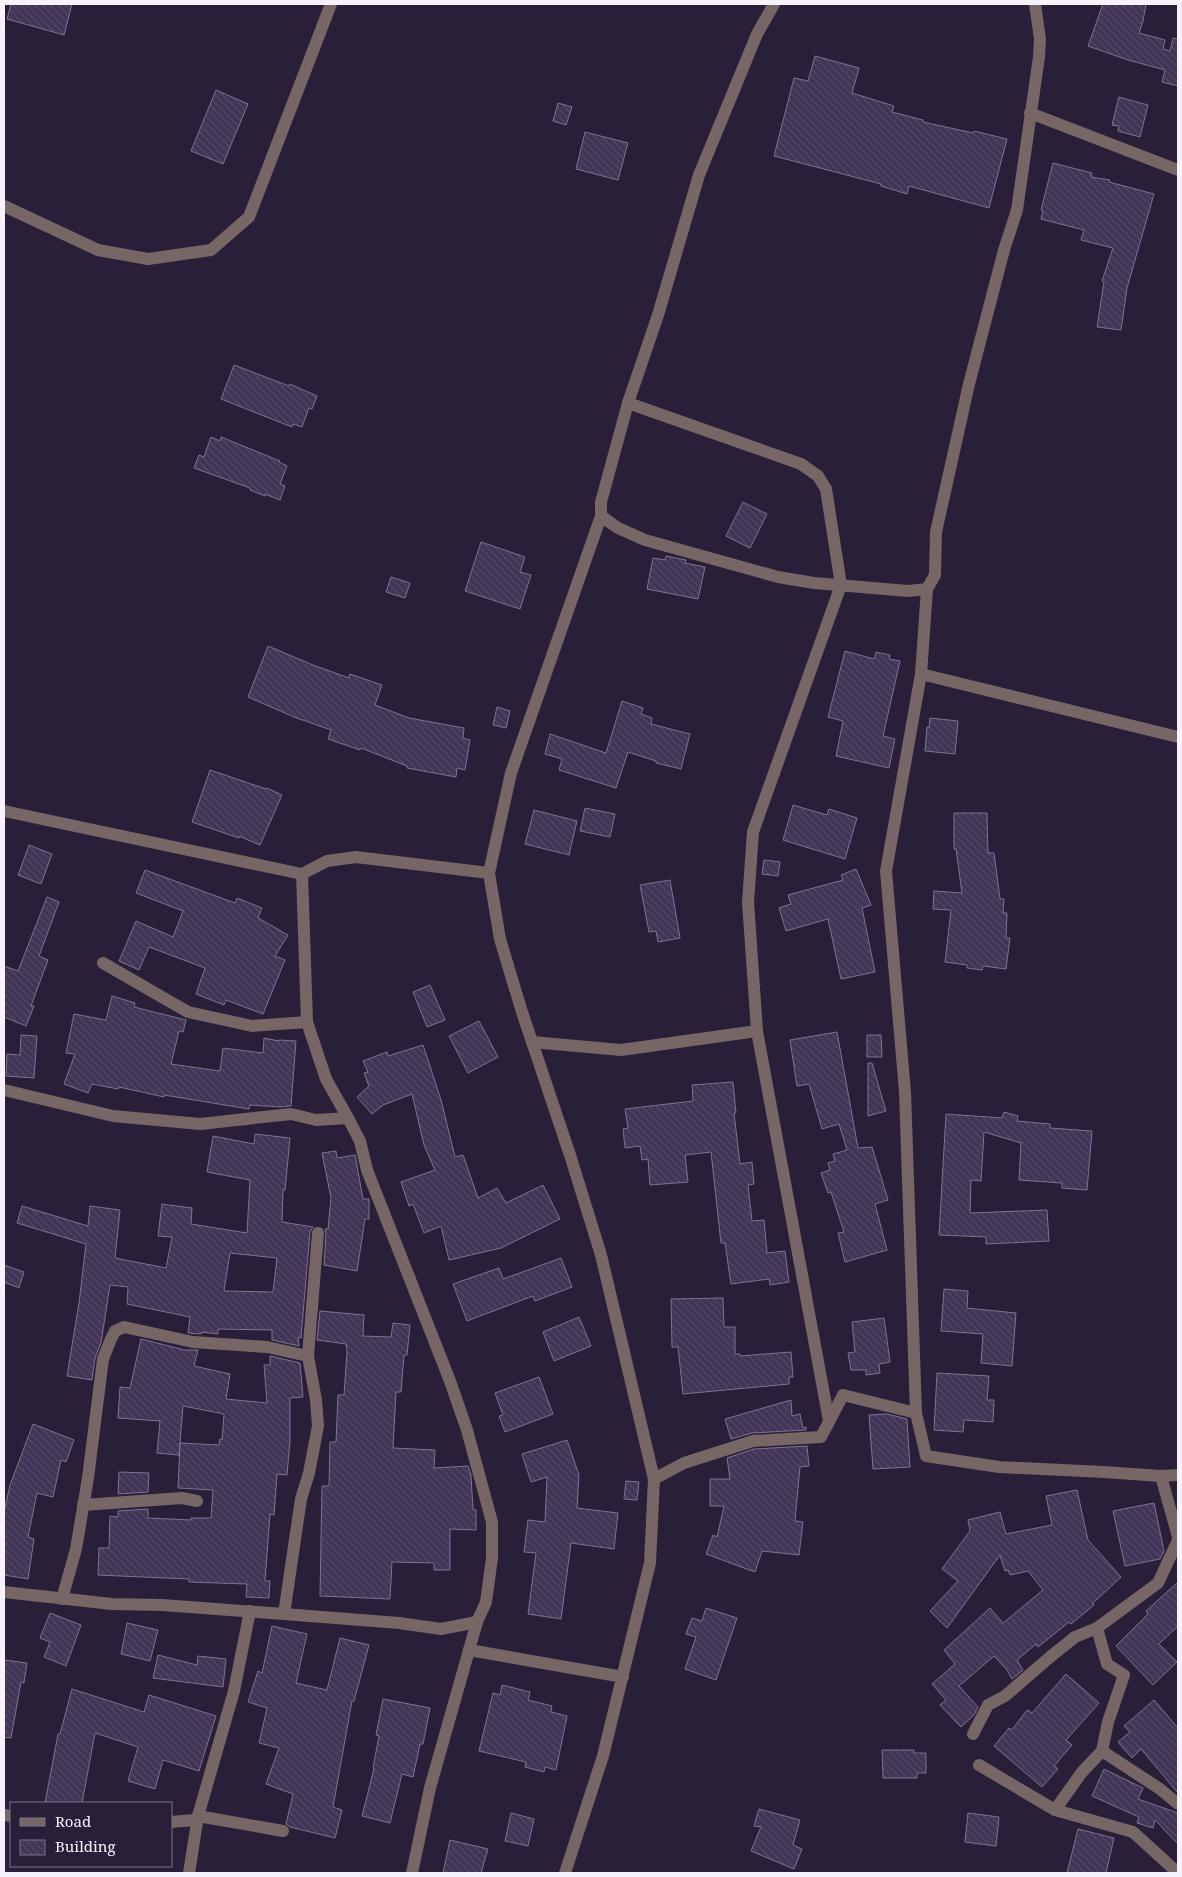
<svg xmlns="http://www.w3.org/2000/svg" width="1182" height="1877" font-family="'Noto Serif',serif">
	<style>
		.building { fill: url(#building-back-hatch); stroke: #7e7391; fill-rule: evenodd }
		.lines { fill: none; stroke-linecap: round; stroke-linejoin: round }
		.minor { stroke: #766665; stroke-width: 12 }
	</style>
	<defs>
		<pattern id="building-back-hatch" width="6" height="6" patternUnits="userSpaceOnUse" patternTransform="scale(1.25)"><rect width="6" height="6" fill="#413456"/><path d="M-1 5l2 2M0 0l6 6M5-1l2 2" fill="none" stroke="#544867"/></pattern>
	</defs>
	<rect width="100%" height="100%" fill="#291f38"/>
	<g class="building">
		<path d="M 11,4 L 72,4 L 64,35 L 7,19 Z"/>
		<path d="M 1103,4 L 1146,4 L 1143,21 L 1139,33 L 1165,40 L 1163,49 L 1170,51 L 1173,38 L 1178,39 L 1178,86 L 1162,82 L 1165,70 L 1128,60 L 1088,46 Z"/>
		<path d="M 815,56 L 859,68 L 852,93 L 894,106 L 892,112 L 923,120 L 923,122 L 973,133 L 974,131 L 1007,139 L 989,208 L 909,186 L 907,194 L 881,186 L 881,184 L 774,156 L 794,78 L 808,81 Z"/>
		<path d="M 216,90 L 248,104 L 223,164 L 191,151 Z"/>
		<path d="M 1119,97 L 1148,105 L 1140,137 L 1118,131 L 1119,126 L 1112,125 Z"/>
		<path d="M 558,103 L 572,107 L 566,125 L 553,121 Z"/>
		<path d="M 585,132 L 628,143 L 618,180 L 576,169 Z"/>
		<path d="M 1053,163 L 1092,173 L 1091,177 L 1110,180 L 1109,182 L 1154,194 L 1127,288 L 1121,330 L 1097,327 L 1104,282 L 1102,281 L 1113,248 L 1081,240 L 1084,230 L 1041,219 L 1043,211 L 1041,210 Z"/>
		<path d="M 234,365 L 289,386 L 290,384 L 317,396 L 312,409 L 309,408 L 302,427 L 293,424 L 292,427 L 221,399 Z"/>
		<path d="M 211,437 L 220,441 L 221,437 L 280,461 L 279,462 L 287,466 L 280,484 L 285,486 L 280,500 L 265,494 L 265,496 L 250,490 L 250,488 L 194,468 L 199,455 L 204,457 Z"/>
		<path d="M 743,502 L 767,514 L 750,548 L 726,536 Z"/>
		<path d="M 481,542 L 525,557 L 520,572 L 531,575 L 520,609 L 465,591 Z"/>
		<path d="M 666,556 L 686,560 L 685,563 L 705,567 L 698,599 L 647,589 L 653,558 L 665,560 Z"/>
		<path d="M 391,577 L 410,583 L 405,598 L 386,592 Z"/>
		<path d="M 268,646 L 313,665 L 349,678 L 350,674 L 382,685 L 375,705 L 409,718 L 464,728 L 463,738 L 470,740 L 465,770 L 457,768 L 456,777 L 407,768 L 407,766 L 361,748 L 360,750 L 328,739 L 331,730 L 294,717 L 248,697 Z"/>
		<path d="M 845,651 L 874,659 L 876,652 L 890,655 L 889,659 L 900,661 L 883,736 L 895,739 L 889,768 L 836,756 L 843,721 L 828,717 Z"/>
		<path d="M 622,701 L 643,708 L 641,714 L 652,718 L 651,724 L 690,734 L 681,769 L 656,763 L 656,761 L 628,752 L 616,788 L 559,770 L 562,759 L 545,754 L 550,734 L 606,753 Z"/>
		<path d="M 497,707 L 510,711 L 506,728 L 493,725 Z"/>
		<path d="M 930,718 L 958,721 L 955,754 L 925,751 L 927,727 L 929,728 Z"/>
		<path d="M 210,770 L 266,789 L 267,788 L 282,795 L 260,845 L 239,836 L 239,838 L 192,822 Z"/>
		<path d="M 793,805 L 827,815 L 829,809 L 857,818 L 845,859 L 783,840 Z"/>
		<path d="M 585,808 L 615,814 L 610,837 L 580,831 Z"/>
		<path d="M 534,810 L 577,821 L 569,855 L 525,844 Z"/>
		<path d="M 954,813 L 987,813 L 988,853 L 994,853 L 1000,899 L 1004,899 L 1003,913 L 1007,913 L 1006,938 L 1010,938 L 1006,969 L 983,966 L 982,970 L 967,968 L 967,965 L 945,962 L 951,910 L 933,909 L 934,891 L 962,893 L 956,849 L 954,849 Z"/>
		<path d="M 29,845 L 52,854 L 41,884 L 18,875 Z"/>
		<path d="M 764,860 L 780,862 L 778,876 L 762,874 Z"/>
		<path d="M 856,869 L 871,905 L 862,908 L 875,972 L 841,979 L 828,919 L 786,931 L 779,908 L 791,904 L 788,895 L 843,880 L 841,875 Z"/>
		<path d="M 145,870 L 235,903 L 237,898 L 262,908 L 258,918 L 288,935 L 275,956 L 285,960 L 263,1014 L 226,1000 L 224,1005 L 196,994 L 205,968 L 149,947 L 139,970 L 119,961 L 136,921 L 173,937 L 183,911 L 136,893 Z"/>
		<path d="M 670,880 L 680,938 L 658,942 L 656,931 L 649,932 L 640,885 Z"/>
		<path d="M 47,897 L 59,902 L 39,956 L 48,960 L 31,1006 L 34,1006 L 26,1026 L 4,1017 L 4,966 L 18,971 Z"/>
		<path d="M 430,985 L 445,1020 L 427,1027 L 413,992 Z"/>
		<path d="M 112,996 L 135,1003 L 134,1007 L 186,1020 L 183,1032 L 179,1031 L 171,1064 L 220,1071 L 223,1048 L 263,1053 L 264,1038 L 279,1041 L 279,1040 L 296,1041 L 291,1106 L 280,1107 L 250,1105 L 249,1109 L 164,1095 L 164,1097 L 119,1087 L 118,1089 L 92,1084 L 88,1093 L 64,1084 L 75,1054 L 66,1053 L 74,1014 L 106,1020 Z"/>
		<path d="M 479,1021 L 498,1057 L 468,1073 L 449,1036 Z"/>
		<path d="M 837,1032 L 858,1148 L 872,1147 L 888,1200 L 875,1204 L 887,1250 L 845,1262 L 838,1233 L 844,1232 L 831,1192 L 828,1193 L 821,1173 L 830,1170 L 828,1163 L 835,1161 L 833,1154 L 847,1150 L 839,1124 L 822,1129 L 809,1084 L 797,1086 L 790,1040 Z"/>
		<path d="M 21,1035 L 37,1036 L 34,1078 L 6,1076 L 7,1054 L 20,1055 Z"/>
		<path d="M 867,1035 L 881,1035 L 882,1057 L 867,1057 Z"/>
		<path d="M 423,1045 L 441,1100 L 455,1157 L 463,1155 L 478,1198 L 497,1188 L 506,1203 L 543,1185 L 560,1219 L 501,1248 L 449,1260 L 441,1226 L 424,1233 L 413,1204 L 409,1206 L 401,1182 L 435,1170 L 424,1145 L 412,1094 L 383,1105 L 372,1114 L 357,1097 L 369,1086 L 364,1073 L 368,1072 L 363,1061 L 387,1052 L 388,1056 Z"/>
		<path d="M 868,1063 L 872,1063 L 886,1111 L 868,1116 Z"/>
		<path d="M 733,1082 L 736,1113 L 734,1113 L 740,1164 L 752,1162 L 754,1184 L 748,1185 L 752,1221 L 764,1220 L 767,1253 L 785,1251 L 789,1282 L 770,1285 L 769,1279 L 731,1284 L 725,1243 L 721,1243 L 711,1152 L 685,1155 L 688,1182 L 650,1185 L 648,1159 L 642,1160 L 640,1146 L 625,1148 L 623,1129 L 628,1128 L 625,1109 L 693,1101 L 692,1085 Z"/>
		<path d="M 1004,1112 L 1018,1116 L 1017,1121 L 1050,1124 L 1050,1128 L 1092,1131 L 1087,1190 L 1062,1188 L 1062,1183 L 1019,1180 L 1021,1143 L 984,1132 L 981,1181 L 971,1180 L 970,1213 L 1047,1210 L 1049,1241 L 986,1244 L 986,1237 L 939,1235 L 946,1114 L 1002,1118 Z"/>
		<path d="M 255,1134 L 290,1138 L 285,1190 L 283,1190 L 282,1222 L 313,1227 L 310,1232 L 301,1338 L 298,1337 L 299,1346 L 272,1340 L 272,1330 L 218,1329 L 218,1334 L 202,1332 L 201,1334 L 188,1333 L 190,1317 L 127,1304 L 128,1287 L 110,1285 L 101,1343 L 95,1358 L 92,1380 L 67,1376 L 79,1303 L 86,1244 L 17,1223 L 22,1206 L 88,1226 L 90,1206 L 120,1210 L 115,1258 L 166,1268 L 172,1237 L 158,1236 L 162,1204 L 192,1208 L 191,1224 L 247,1233 L 250,1180 L 207,1172 L 213,1136 L 254,1144 ZM 230,1253 L 277,1258 L 273,1292 L 224,1291 Z"/>
		<path d="M 336,1151 L 337,1158 L 355,1155 L 363,1199 L 369,1199 L 369,1219 L 365,1219 L 357,1271 L 324,1265 L 326,1234 L 325,1229 L 328,1229 L 331,1198 L 322,1153 Z"/>
		<path d="M 561,1258 L 572,1287 L 535,1301 L 533,1296 L 467,1321 L 453,1284 L 499,1268 L 503,1279 Z"/>
		<path d="M 4,1265 L 24,1272 L 19,1288 L 4,1282 Z"/>
		<path d="M 944,1289 L 968,1291 L 967,1308 L 1016,1313 L 1012,1366 L 981,1363 L 983,1334 L 941,1331 Z"/>
		<path d="M 723,1298 L 724,1327 L 735,1327 L 735,1354 L 740,1354 L 740,1356 L 791,1352 L 793,1377 L 789,1377 L 789,1384 L 683,1394 L 678,1347 L 672,1347 L 671,1299 Z"/>
		<path d="M 320,1311 L 364,1315 L 363,1336 L 391,1337 L 393,1323 L 410,1325 L 407,1355 L 404,1355 L 401,1392 L 396,1392 L 393,1448 L 435,1450 L 434,1468 L 468,1466 L 471,1475 L 473,1510 L 476,1510 L 476,1530 L 450,1529 L 450,1570 L 434,1570 L 434,1563 L 392,1562 L 390,1599 L 320,1596 L 322,1486 L 329,1486 L 330,1442 L 336,1442 L 338,1395 L 344,1395 L 347,1352 L 346,1344 L 317,1340 Z"/>
		<path d="M 579,1317 L 591,1346 L 554,1361 L 543,1332 Z"/>
		<path d="M 884,1318 L 890,1362 L 879,1364 L 880,1373 L 866,1375 L 866,1370 L 851,1370 L 848,1353 L 855,1352 L 852,1322 Z"/>
		<path d="M 141,1339 L 185,1350 L 198,1350 L 194,1366 L 230,1374 L 226,1399 L 267,1403 L 264,1365 L 270,1365 L 270,1356 L 300,1363 L 303,1397 L 290,1398 L 290,1441 L 287,1475 L 277,1474 L 274,1515 L 270,1514 L 265,1581 L 270,1581 L 269,1598 L 246,1597 L 247,1584 L 189,1582 L 189,1579 L 98,1575 L 99,1548 L 109,1548 L 110,1516 L 118,1517 L 118,1511 L 148,1509 L 148,1518 L 191,1520 L 191,1518 L 211,1518 L 213,1490 L 178,1488 L 180,1443 L 219,1445 L 220,1439 L 222,1440 L 224,1414 L 183,1406 L 179,1455 L 157,1453 L 160,1421 L 118,1418 L 120,1387 L 130,1388 Z"/>
		<path d="M 937,1373 L 989,1376 L 987,1400 L 994,1400 L 993,1422 L 964,1420 L 963,1432 L 934,1430 Z"/>
		<path d="M 539,1377 L 553,1414 L 505,1432 L 499,1416 L 503,1415 L 495,1393 Z"/>
		<path d="M 791,1400 L 792,1416 L 800,1414 L 803,1428 L 806,1427 L 806,1430 L 752,1433 L 731,1439 L 725,1419 Z"/>
		<path d="M 887,1414 L 907,1419 L 910,1467 L 873,1469 L 869,1415 Z"/>
		<path d="M 33,1424 L 74,1440 L 66,1462 L 61,1460 L 53,1497 L 37,1493 L 28,1537 L 34,1539 L 28,1579 L 4,1575 L 4,1512 L 10,1485 Z"/>
		<path d="M 567,1440 L 579,1475 L 577,1508 L 618,1513 L 614,1549 L 571,1543 L 561,1619 L 528,1614 L 536,1553 L 524,1552 L 528,1520 L 545,1522 L 547,1477 L 531,1482 L 522,1454 Z"/>
		<path d="M 807,1446 L 809,1466 L 800,1467 L 795,1521 L 803,1522 L 799,1555 L 762,1551 L 755,1572 L 706,1554 L 713,1535 L 717,1537 L 724,1506 L 710,1506 L 710,1479 L 730,1479 L 727,1458 L 754,1449 Z"/>
		<path d="M 119,1472 L 149,1473 L 148,1492 L 118,1494 Z"/>
		<path d="M 626,1481 L 639,1482 L 637,1500 L 624,1499 Z"/>
		<path d="M 1077,1490 L 1088,1540 L 1121,1577 L 1093,1603 L 1094,1605 L 1071,1624 L 1069,1622 L 1038,1647 L 1036,1644 L 1017,1660 L 1023,1670 L 1012,1679 L 1007,1670 L 994,1656 L 959,1686 L 978,1707 L 974,1715 L 961,1727 L 940,1705 L 946,1700 L 932,1684 L 955,1664 L 944,1650 L 990,1608 L 1003,1623 L 1043,1590 L 1028,1571 L 1010,1575 L 1008,1570 L 1005,1571 L 1000,1555 L 947,1628 L 930,1611 L 958,1581 L 942,1569 L 970,1531 L 968,1520 L 1000,1512 L 1006,1534 L 1052,1525 L 1046,1496 Z"/>
		<path d="M 1154,1503 L 1164,1551 L 1160,1559 L 1125,1566 L 1113,1511 Z"/>
		<path d="M 1178,1582 L 1178,1626 L 1159,1644 L 1177,1662 L 1153,1685 L 1116,1646 L 1148,1614 L 1146,1611 Z"/>
		<path d="M 706,1608 L 737,1618 L 716,1680 L 685,1669 L 696,1637 L 686,1634 L 692,1618 L 702,1621 Z"/>
		<path d="M 50,1613 L 81,1625 L 66,1666 L 44,1657 L 50,1642 L 40,1638 Z"/>
		<path d="M 127,1623 L 158,1630 L 150,1661 L 121,1654 Z"/>
		<path d="M 272,1626 L 307,1634 L 296,1683 L 327,1690 L 340,1638 L 369,1645 L 354,1701 L 352,1701 L 333,1807 L 342,1810 L 335,1838 L 290,1827 L 286,1824 L 293,1794 L 266,1784 L 279,1748 L 259,1743 L 267,1708 L 248,1702 L 258,1671 L 262,1673 Z"/>
		<path d="M 158,1655 L 197,1665 L 198,1656 L 226,1659 L 223,1687 L 153,1678 Z"/>
		<path d="M 4,1660 L 27,1663 L 24,1683 L 21,1682 L 11,1738 L 4,1737 Z"/>
		<path d="M 1066,1674 L 1099,1703 L 1066,1740 L 1072,1745 L 1054,1766 L 1058,1769 L 1042,1787 L 994,1746 L 1009,1728 L 1012,1730 L 1027,1710 L 1032,1713 Z"/>
		<path d="M 502,1685 L 530,1692 L 528,1700 L 552,1706 L 551,1712 L 567,1716 L 556,1770 L 545,1767 L 544,1772 L 525,1767 L 526,1762 L 479,1751 L 493,1693 L 500,1695 Z"/>
		<path d="M 72,1689 L 144,1712 L 149,1695 L 216,1716 L 199,1771 L 163,1760 L 155,1789 L 128,1781 L 138,1747 L 95,1733 L 82,1803 L 45,1803 L 58,1734 L 60,1734 Z"/>
		<path d="M 383,1699 L 430,1708 L 423,1744 L 420,1744 L 413,1777 L 402,1774 L 390,1823 L 362,1816 L 374,1769 L 373,1768 L 379,1736 L 376,1735 Z"/>
		<path d="M 1154,1700 L 1178,1728 L 1178,1793 L 1141,1749 L 1132,1758 L 1118,1742 L 1130,1732 L 1124,1726 Z"/>
		<path d="M 882,1750 L 914,1750 L 914,1753 L 926,1753 L 926,1773 L 917,1773 L 917,1778 L 883,1778 Z"/>
		<path d="M 1104,1769 L 1143,1788 L 1138,1799 L 1178,1813 L 1178,1844 L 1155,1820 L 1153,1828 L 1137,1823 L 1139,1817 L 1092,1796 Z"/>
		<path d="M 759,1809 L 800,1820 L 793,1845 L 802,1849 L 794,1869 L 751,1851 L 761,1827 L 754,1826 Z"/>
		<path d="M 511,1813 L 534,1819 L 528,1846 L 505,1841 Z"/>
		<path d="M 968,1813 L 999,1817 L 996,1846 L 965,1842 Z"/>
		<path d="M 1078,1829 L 1114,1838 L 1106,1873 L 1067,1873 Z"/>
		<path d="M 450,1840 L 488,1849 L 481,1873 L 443,1873 Z"/>
	</g>
	<g class="lines">
		<g class="minor">
			<path d="M 774,4 L 757,34 L 699,175 L 658,315 L 628,403 L 601,502 L 601,516 L 618,528 L 645,540 L 778,577 L 814,583 L 908,591 L 927,589 L 935,575 L 936,532 L 969,384 L 1004,250 L 1017,210 L 1039,57 L 1040,39 L 1035,4"/>
			<path d="M 1030,113 L 1178,170"/>
			<path d="M 4,206 L 98,250 L 148,259 L 211,250 L 249,217 L 331,4"/>
			<path d="M 628,403 L 801,464 L 818,476 L 826,489 L 841,585 L 753,832 L 748,902 L 757,1031 L 829,1421"/>
			<path d="M 921,674 L 1178,737"/>
			<path d="M 4,811 L 302,874"/>
			<path d="M 103,963 L 188,1012 L 252,1026 L 307,1022"/>
			<path d="M 532,1042 L 621,1050 L 757,1031"/>
			<path d="M 4,1090 L 113,1116 L 200,1124 L 291,1114 L 316,1120 L 348,1118 L 360,1141 L 367,1170 L 450,1381 L 467,1430 L 492,1522 L 492,1558 L 486,1602 L 477,1622 L 430,1788 L 412,1873"/>
			<path d="M 348,1118 L 326,1079 L 307,1022 L 302,874 L 327,861 L 356,857 L 489,873"/>
			<path d="M 916,1413 L 905,1092 L 886,871 L 921,674 L 927,589"/>
			<path d="M 1161,1476 L 1178,1537"/>
			<path d="M 654,1479 L 684,1463 L 753,1441 L 821,1437 L 843,1395 L 916,1413 L 926,1456 L 999,1467 L 1104,1472 L 1161,1476 L 1178,1475"/>
			<path d="M 83,1505 L 182,1498 L 197,1501"/>
			<path d="M 4,1592 L 112,1604 L 162,1605 L 284,1614 L 399,1623 L 441,1629 L 477,1622"/>
			<path d="M 62,1599 L 76,1549 L 88,1478 L 103,1359 L 111,1339 L 115,1331 L 124,1327 L 193,1342 L 267,1347 L 308,1356"/>
			<path d="M 284,1614 L 301,1499 L 309,1473 L 318,1426 L 316,1400 L 308,1356 L 318,1233"/>
			<path d="M 469,1650 L 623,1677"/>
			<path d="M 973,1734 L 988,1705 L 1005,1696 L 1050,1657 L 1075,1637 L 1097,1628"/>
			<path d="M 1102,1751 L 1160,1789 L 1178,1804"/>
			<path d="M 979,1765 L 1055,1810 L 1133,1832 L 1178,1873"/>
			<path d="M 1055,1810 L 1082,1772 L 1102,1751 L 1108,1722 L 1124,1675 L 1107,1664 L 1097,1628 L 1158,1583 L 1178,1540"/>
			<path d="M 4,1815 L 11,1816"/>
			<path d="M 171,1822 L 194,1820 L 198,1816 L 234,1691 L 250,1611"/>
			<path d="M 189,1873 L 198,1816 L 283,1831"/>
			<path d="M 565,1873 L 603,1756 L 650,1563 L 654,1479 L 601,1255 L 570,1155 L 522,1012 L 500,939 L 489,873 L 511,773 L 601,516"/>
		</g>
	</g>
	<rect width="1182" height="1877" fill="none" stroke="#f6f3fd" stroke-width="10"/>
	<rect x="10" y="1802" width="162" height="65" fill="#291f38" stroke="#7b7487"/>
	<rect x="20" y="1818" width="25" height="8" fill="#766665" stroke="#7b7487"/>
	<text x="55" y="1827" font-size="15" fill="#f6f3fd">Road</text>
	<rect x="20" y="1840" width="25" height="15" fill="url(#building-back-hatch)" stroke="#7b7487"/>
	<text x="55" y="1852" font-size="15" fill="#f6f3fd">Building</text>
</svg>
